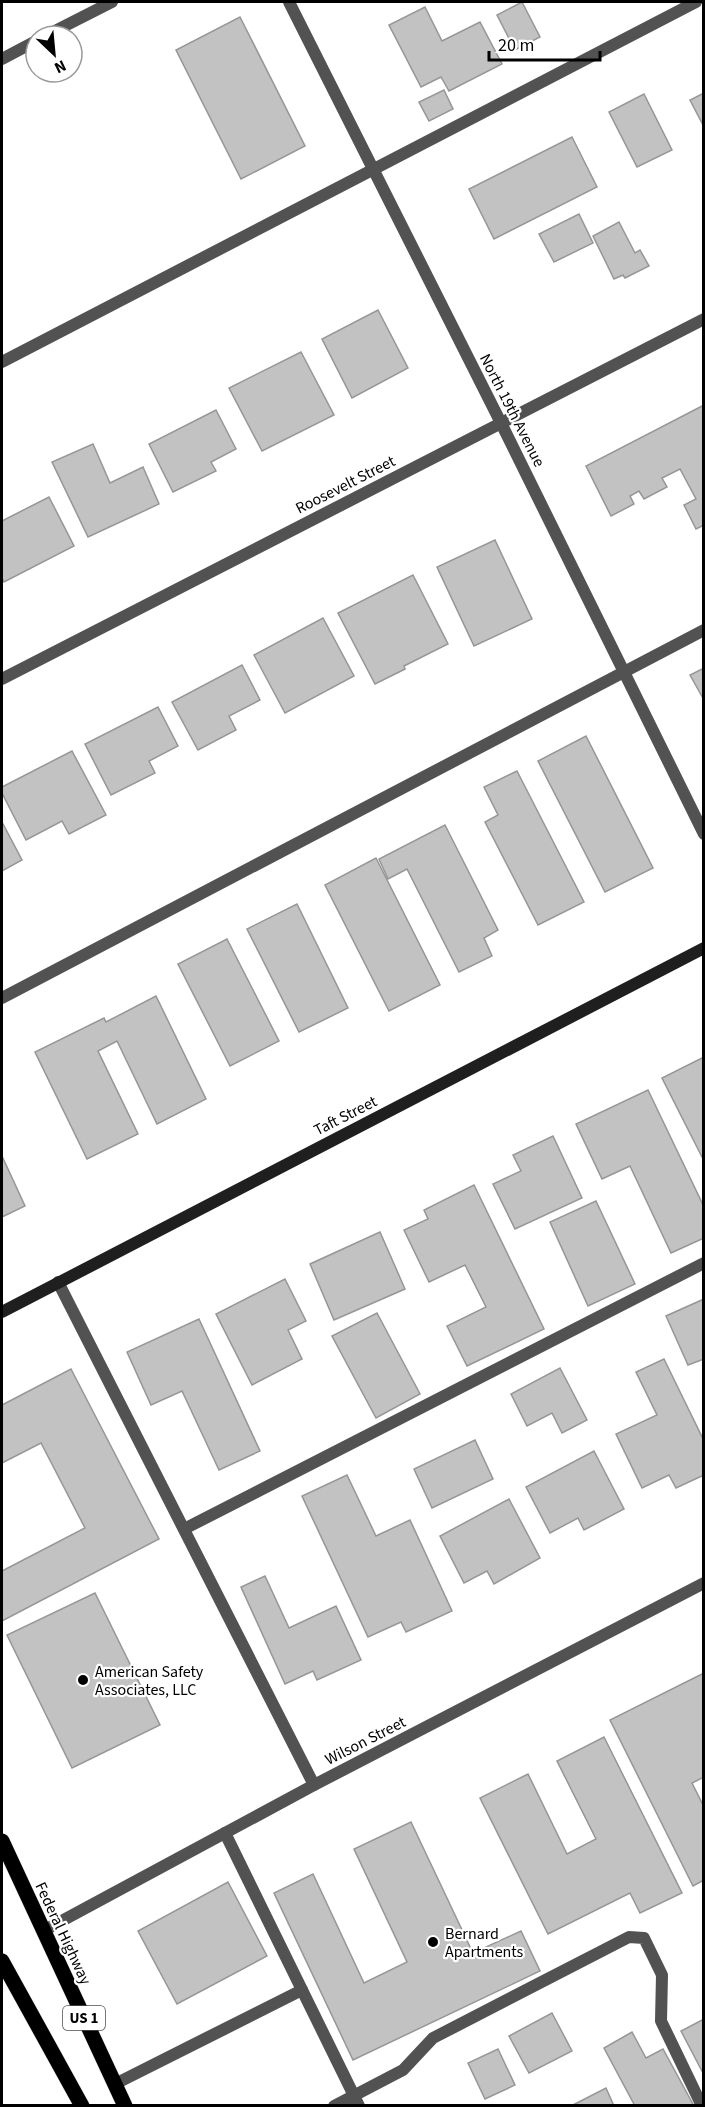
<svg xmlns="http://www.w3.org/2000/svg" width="705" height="2107" font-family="'Source Sans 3',sans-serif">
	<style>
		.building { fill: #c2c2c2; stroke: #969696; stroke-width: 1.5 }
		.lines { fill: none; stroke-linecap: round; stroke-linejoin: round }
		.primary-casing { stroke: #dbdbdb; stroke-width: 16 }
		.lane { stroke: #525252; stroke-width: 12 }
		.street { stroke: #525252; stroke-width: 12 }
		.secondary { stroke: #1f1f1f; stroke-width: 12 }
		.primary { stroke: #000; stroke-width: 15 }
		.poi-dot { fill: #000; stroke: #fff; stroke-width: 2 }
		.labels { text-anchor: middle; stroke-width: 4.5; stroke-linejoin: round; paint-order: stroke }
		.shield { fill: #fff; stroke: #4c4c4c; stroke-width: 1.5 }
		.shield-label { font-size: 15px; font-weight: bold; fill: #000 }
		.street-label { font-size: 16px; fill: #000; stroke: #fff }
		.poi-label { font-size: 16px; fill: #000; stroke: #fff; text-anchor: start }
	</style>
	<rect width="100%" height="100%" fill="#fff"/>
	<g class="building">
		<path d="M 522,2 L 540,37 L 515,50 L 497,15 Z"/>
		<path d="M 425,7 L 442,41 L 480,22 L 502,64 L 449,91 L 441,77 L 421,87 L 389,25 Z"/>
		<path d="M 240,17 L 305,146 L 241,179 L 176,50 Z"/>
		<path d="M 444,90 L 453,109 L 429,121 L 419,102 Z"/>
		<path d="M 704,93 L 704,127 L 690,100 Z"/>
		<path d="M 644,94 L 672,150 L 637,167 L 609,112 Z"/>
		<path d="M 572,137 L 597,187 L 494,239 L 469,189 Z"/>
		<path d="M 579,214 L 593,243 L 554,262 L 539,234 Z"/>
		<path d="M 619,222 L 635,253 L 640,250 L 649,266 L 625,278 L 623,275 L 614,279 L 593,236 Z"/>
		<path d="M 378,310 L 408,368 L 352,398 L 322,339 Z"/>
		<path d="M 301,352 L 334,415 L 262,451 L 229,388 Z"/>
		<path d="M 704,405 L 704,525 L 696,529 L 684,505 L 696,499 L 680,469 L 662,478 L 667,487 L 644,499 L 639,491 L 630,496 L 634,504 L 611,516 L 586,466 Z"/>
		<path d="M 216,410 L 236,449 L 211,462 L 216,471 L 173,492 L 149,444 Z"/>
		<path d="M 93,444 L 110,483 L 143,467 L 159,504 L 88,537 L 52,462 Z"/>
		<path d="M 49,497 L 74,546 L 4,582 L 2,578 L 2,521 Z"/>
		<path d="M 495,540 L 532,619 L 474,646 L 437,567 Z"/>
		<path d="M 413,575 L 448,644 L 404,666 L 405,669 L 375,684 L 338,613 Z"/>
		<path d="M 323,618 L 354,676 L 285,713 L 254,655 Z"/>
		<path d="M 242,665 L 260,700 L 229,716 L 236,730 L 198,750 L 172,702 Z"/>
		<path d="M 704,668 L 704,700 L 690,675 Z"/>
		<path d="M 158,707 L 178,746 L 149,761 L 155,773 L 111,795 L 85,744 Z"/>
		<path d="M 586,736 L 653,868 L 605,892 L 538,761 Z"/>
		<path d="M 72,751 L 106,815 L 69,834 L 62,821 L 26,840 L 2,793 L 2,787 Z"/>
		<path d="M 517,771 L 584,902 L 538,925 L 485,822 L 498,815 L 484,787 Z"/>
		<path d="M 2,822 L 22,860 L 2,871 Z"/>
		<path d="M 445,825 L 498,930 L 484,938 L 492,956 L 459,972 L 407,869 L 388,879 L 379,859 Z"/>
		<path d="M 376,858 L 440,985 L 389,1011 L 325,885 Z"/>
		<path d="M 297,904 L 348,1008 L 299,1032 L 247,929 Z"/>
		<path d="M 227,939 L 279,1041 L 230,1066 L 178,964 Z"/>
		<path d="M 156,996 L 206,1099 L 157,1124 L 117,1041 L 98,1051 L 138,1134 L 87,1159 L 35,1052 L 104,1018 L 106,1022 Z"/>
		<path d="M 704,1057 L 704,1161 L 662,1078 Z"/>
		<path d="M 648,1090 L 704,1207 L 704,1238 L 671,1253 L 630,1166 L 602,1179 L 576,1124 Z"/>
		<path d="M 553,1136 L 582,1198 L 515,1229 L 493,1184 L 521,1171 L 513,1155 Z"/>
		<path d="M 2,1156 L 25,1206 L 2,1217 Z"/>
		<path d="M 474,1185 L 544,1329 L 467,1366 L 447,1326 L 486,1307 L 465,1265 L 429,1282 L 404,1230 L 428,1219 L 424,1210 Z"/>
		<path d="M 596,1201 L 635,1284 L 588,1306 L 550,1222 Z"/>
		<path d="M 380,1232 L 405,1289 L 334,1320 L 310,1264 Z"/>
		<path d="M 285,1279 L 306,1321 L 288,1330 L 302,1359 L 252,1385 L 216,1314 Z"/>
		<path d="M 704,1299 L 704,1359 L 688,1365 L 666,1316 Z"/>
		<path d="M 377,1313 L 420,1394 L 376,1418 L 332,1336 Z"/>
		<path d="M 199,1319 L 260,1451 L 219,1470 L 182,1391 L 151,1405 L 127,1352 Z"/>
		<path d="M 664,1359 L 704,1441 L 704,1475 L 676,1488 L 669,1475 L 642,1488 L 616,1434 L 657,1415 L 636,1372 Z"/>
		<path d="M 560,1368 L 587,1420 L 562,1433 L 552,1413 L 527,1426 L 511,1394 Z"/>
		<path d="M 71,1369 L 159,1539 L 2,1621 L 2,1571 L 85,1528 L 41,1443 L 2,1463 L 2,1405 Z"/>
		<path d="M 475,1440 L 493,1479 L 432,1508 L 414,1469 Z"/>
		<path d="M 594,1451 L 624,1509 L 584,1530 L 578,1518 L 550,1533 L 526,1487 Z"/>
		<path d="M 347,1475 L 376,1536 L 410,1520 L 452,1611 L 406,1632 L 401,1622 L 368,1637 L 302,1496 Z"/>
		<path d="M 509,1499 L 540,1558 L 494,1584 L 487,1571 L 464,1583 L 440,1536 Z"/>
		<path d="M 265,1576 L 289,1628 L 336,1606 L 361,1660 L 317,1680 L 313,1671 L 285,1684 L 241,1587 Z"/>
		<path d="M 95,1593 L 160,1725 L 72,1768 L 7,1635 Z"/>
		<path d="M 704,1673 L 704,1777 L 692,1783 L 704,1807 L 704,1880 L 693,1886 L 610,1720 Z"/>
		<path d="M 604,1737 L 682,1893 L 640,1913 L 630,1893 L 548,1934 L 480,1798 L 528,1774 L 567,1854 L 596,1839 L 557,1761 Z"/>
		<path d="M 411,1822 L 473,1953 L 521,1931 L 540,1971 L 353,2060 L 274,1893 L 313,1874 L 364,1983 L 407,1962 L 354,1849 Z"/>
		<path d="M 228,1882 L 267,1956 L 177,2004 L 138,1931 Z"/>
		<path d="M 552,2013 L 572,2051 L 529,2073 L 509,2036 Z"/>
		<path d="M 704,2019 L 704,2075 L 681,2031 Z"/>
		<path d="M 632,2032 L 646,2058 L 663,2049 L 694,2106 L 635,2106 L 604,2048 Z"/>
		<path d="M 498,2049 L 515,2085 L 485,2099 L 468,2063 Z"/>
		<path d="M 606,2088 L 614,2106 L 571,2106 Z"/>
	</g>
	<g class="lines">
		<defs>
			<g id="primary">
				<path d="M 2,1841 L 125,2106"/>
				<path d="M 2,1961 L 82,2106"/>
			</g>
		</defs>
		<use href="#primary" class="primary-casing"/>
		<g class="lane">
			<path d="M 2,362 L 696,2"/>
			<path d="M 2,998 L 704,630"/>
			<path d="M 58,1282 L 314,1785"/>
			<path d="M 184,1529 L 704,1263"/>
			<path d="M 225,1833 L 359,2106"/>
			<path d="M 115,2084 L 302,1990"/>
			<path d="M 334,2106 L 403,2070 L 433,2038 L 629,1937 L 644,1938 L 662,1975 L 661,2021 L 702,2106"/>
		</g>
		<g class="street">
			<path d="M 289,2 L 501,423 L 704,834"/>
			<path d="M 45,36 L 112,2"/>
			<path d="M 2,59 L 36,41"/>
			<path d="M 2,679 L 704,319"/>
			<path d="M 43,1931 L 314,1785 L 704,1583"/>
		</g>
		<path class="secondary" d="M 2,1312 L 704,948"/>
		<use href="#primary" class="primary"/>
	</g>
	<g class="poi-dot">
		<circle cx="83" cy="1680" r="6"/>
		<circle cx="433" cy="1942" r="6"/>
	</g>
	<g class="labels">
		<rect class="shield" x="63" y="2006" width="42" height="24" rx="4.5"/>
		<g class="shield-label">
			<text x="84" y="2023">US 1</text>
		</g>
		<g class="street-label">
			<text transform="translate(513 410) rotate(63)" y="6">North 19th Avenue</text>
			<text transform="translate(345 484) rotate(-27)" y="6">Roosevelt Street</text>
			<text transform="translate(345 1115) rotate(-27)" y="6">Taft Street</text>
			<text transform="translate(365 1740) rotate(-27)" y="6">Wilson Street</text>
			<text transform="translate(64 1933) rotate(65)" y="6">Federal Highway</text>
		</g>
		<g class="poi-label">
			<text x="95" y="1677">American Safety<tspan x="95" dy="18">Associates, LLC</tspan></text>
			<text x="445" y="1939">Bernard<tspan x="445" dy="18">Apartments</tspan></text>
		</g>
	</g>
	<rect width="705" height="2107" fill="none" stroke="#000000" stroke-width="6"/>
	<g transform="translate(54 54) rotate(154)"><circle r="28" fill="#ffffff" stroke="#999999" stroke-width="1.5"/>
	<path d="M0-4.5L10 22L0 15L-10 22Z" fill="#000000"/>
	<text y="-9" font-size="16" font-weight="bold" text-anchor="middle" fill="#000000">N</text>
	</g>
	<path d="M489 51v9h111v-9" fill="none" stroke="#000000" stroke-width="3"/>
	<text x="498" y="51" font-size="18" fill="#000000" stroke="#ffffff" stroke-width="4.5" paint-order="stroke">20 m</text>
</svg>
